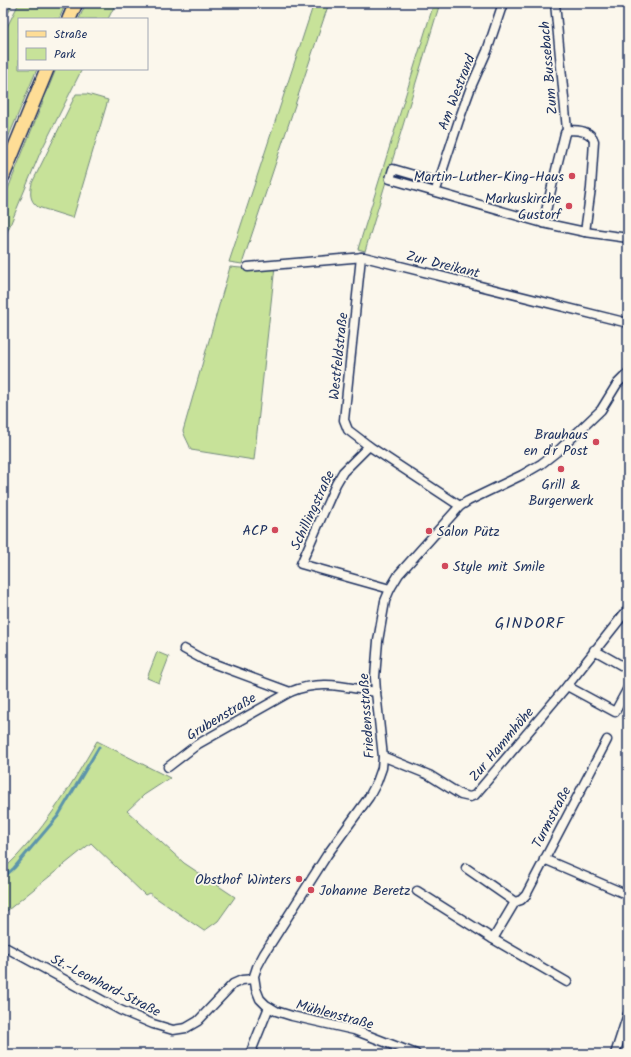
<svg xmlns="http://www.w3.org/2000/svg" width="631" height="1057" font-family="Kalam,sans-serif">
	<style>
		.green { fill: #c7e299; stroke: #71887c }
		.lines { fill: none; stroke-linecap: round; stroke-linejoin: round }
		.stream { stroke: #5c94ab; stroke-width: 3 }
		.minor-casing { stroke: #1b2f5e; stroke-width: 11 }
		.primary-casing { stroke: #1b2f5e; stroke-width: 16 }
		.minor { stroke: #fbf7ec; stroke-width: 8 }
		.primary { stroke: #fedd96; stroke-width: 13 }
		.poi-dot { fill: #d1495b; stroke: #fbf7ec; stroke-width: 1.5 }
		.labels { text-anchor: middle; stroke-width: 3.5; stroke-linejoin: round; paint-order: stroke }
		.street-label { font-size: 14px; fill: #1b2f5e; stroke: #fbf7ec }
		.poi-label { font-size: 14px; fill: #1b2f5e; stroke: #fbf7ec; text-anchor: end }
		.quarter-label { font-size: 16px; letter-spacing: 1px; fill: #1b2f5e; stroke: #fbf7ec }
	</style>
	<rect width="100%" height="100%" fill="#fbf7ec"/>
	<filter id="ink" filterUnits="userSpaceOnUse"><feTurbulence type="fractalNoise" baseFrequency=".025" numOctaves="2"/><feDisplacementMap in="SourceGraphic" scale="8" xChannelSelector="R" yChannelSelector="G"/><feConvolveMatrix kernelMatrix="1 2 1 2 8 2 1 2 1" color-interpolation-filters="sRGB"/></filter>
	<g filter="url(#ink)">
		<g class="green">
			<path d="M 3,3 L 13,3 L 3,24 Z"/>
			<path d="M 19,3 L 66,3 L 59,19 L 19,19 L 19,69 L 37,69 L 3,150 L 3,35 Z"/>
			<path d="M 86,3 L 116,3 L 108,19 L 79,19 Z"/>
			<path d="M 314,3 L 329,3 L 242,264 L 229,262 Z"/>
			<path d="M 434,3 L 440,3 L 365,251 L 358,249 Z"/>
			<path d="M 56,69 L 82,69 L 40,153 L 3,242 L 3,201 Z"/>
			<path d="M 76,94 L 87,94 L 108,100 L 73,218 L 38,207 C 29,200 30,193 32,183 Z"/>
			<path d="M 275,266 L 254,460 L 191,450 C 189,443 185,438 183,431 L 230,267 L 241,268 Z"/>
			<path d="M 157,652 L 169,657 L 159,683 L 147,678 Z"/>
			<path d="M 97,741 L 170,778 L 144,795 L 127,811 L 184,863 L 235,897 L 218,921 L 204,931 L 149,893 L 145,895 L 91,843 L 3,914 L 3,870 C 42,834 70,787 97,741 Z"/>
		</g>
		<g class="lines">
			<path class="stream" d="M 3,878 L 14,868 L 58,816 L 99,747"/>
			<defs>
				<g id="minor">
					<path d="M 555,3 L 567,130"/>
					<path d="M 438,182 L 393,169 L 390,179 L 543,223 L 585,232 L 628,238"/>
					<path d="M 437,187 L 459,120 L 471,87 L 487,51 L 503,3"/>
					<path d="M 543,223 L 565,133 L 569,130 C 579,130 591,131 594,141 L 591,188 L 585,232"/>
					<path d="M 361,257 L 344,420 L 348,430 L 369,446"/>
					<path d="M 248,267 L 364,257 L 628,323"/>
					<path d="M 390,589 L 301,564 L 336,484 L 343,472 L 369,446 L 460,506"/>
					<path d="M 184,649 L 204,660 L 290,692 C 320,679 345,687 376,692"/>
					<path d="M 594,650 L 628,669"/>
					<path d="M 567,686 L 615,712 L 628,688"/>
					<path d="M 383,757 L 387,758 L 429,775 L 461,795 L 470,797 L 475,795 L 567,686 L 628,609"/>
					<path d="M 168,767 L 198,744 L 290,692"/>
					<path d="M 544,859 L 628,895"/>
					<path d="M 466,868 L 515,902"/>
					<path d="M 417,891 L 493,939 L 567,982"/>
					<path d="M 493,939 L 515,902 L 521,900 L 526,895 L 607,740"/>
					<path d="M 3,946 L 120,1010 L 153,1024 L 173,1030 L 186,1028 L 198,1021 L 233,984 L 242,980 L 254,979"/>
					<path d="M 250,1054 L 269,1007"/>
					<path d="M 416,1054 L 354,1030 L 292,1016 L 276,1011 L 266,1005 L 260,999 L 256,989 L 254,976 L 257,967 L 264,954 L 327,855 L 369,797 L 377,782 L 382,768 L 383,757 L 376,692 L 375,677 L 378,641 L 385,601 L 390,589 L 399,574 L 460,506 L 468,501 L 522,475 L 541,464 L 559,450 L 601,410 L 617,384 L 628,373"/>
					<path d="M 615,1054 L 628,1014"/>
				</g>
				<g id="primary">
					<path d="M 69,19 L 76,3"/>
					<path d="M 3,176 L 47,69"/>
				</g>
			</defs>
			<use href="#minor" class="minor-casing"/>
			<use href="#primary" class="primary-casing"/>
			<use href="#minor" class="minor"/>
			<use href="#primary" class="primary"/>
		</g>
	</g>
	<g class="poi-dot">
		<circle cx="572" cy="176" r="4"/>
		<circle cx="569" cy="206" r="4"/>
		<circle cx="596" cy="442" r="4"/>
		<circle cx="561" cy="469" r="4"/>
		<circle cx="275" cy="530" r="4"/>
		<circle cx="429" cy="531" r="4"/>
		<circle cx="445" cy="566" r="4"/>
		<circle cx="299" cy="879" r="4"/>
		<circle cx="311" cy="890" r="4"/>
	</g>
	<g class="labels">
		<g class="street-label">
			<text transform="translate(548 68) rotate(-95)" y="5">Zum Bussebach</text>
			<text transform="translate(456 92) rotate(-69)" y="5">Am Westrand</text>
			<text transform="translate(443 264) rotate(14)" y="5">Zur Dreikant</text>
			<text transform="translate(338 356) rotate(-84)" y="5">Westfeldstraße</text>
			<text transform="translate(312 510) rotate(-65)" y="5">Schillingstraße</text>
			<text transform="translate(221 716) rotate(-31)" y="5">Grubenstraße</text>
			<text transform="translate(366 716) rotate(-94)" y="5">Friedensstraße</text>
			<text transform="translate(501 744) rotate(-50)" y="5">Zur Hammhöhe</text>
			<text transform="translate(551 817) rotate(-62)" y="5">Turmstraße</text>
			<text transform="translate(106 985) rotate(27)" y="5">St.-Leonhard-Straße</text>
			<text transform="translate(335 1014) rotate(15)" y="5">Mühlenstraße</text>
		</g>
		<g class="poi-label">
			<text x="564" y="181">Martin-Luther-King-Haus</text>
			<text x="561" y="203">Markuskirche<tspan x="561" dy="16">Gustorf</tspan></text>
			<text x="588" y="439">Brauhaus<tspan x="588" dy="16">en d'r Post</tspan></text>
			<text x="561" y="489" text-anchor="middle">Grill &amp;<tspan x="561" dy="16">Burgerwerk</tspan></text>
			<text x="267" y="535">ACP</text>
			<text x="437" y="536" text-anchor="start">Salon Pütz</text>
			<text x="453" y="571" text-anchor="start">Style mit Smile</text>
			<text x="291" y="884">Obsthof Winters</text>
			<text x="319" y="895" text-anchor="start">Johanne Beretz</text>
		</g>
		<g class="quarter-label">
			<text x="530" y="628">GINDORF</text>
		</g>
	</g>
	<rect width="631" height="1057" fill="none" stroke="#fbf7ec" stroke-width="16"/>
	<rect x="8" y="8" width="615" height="1041" fill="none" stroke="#1b2f5e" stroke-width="1.5" filter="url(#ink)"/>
	<rect x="18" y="18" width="130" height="52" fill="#fbf7ec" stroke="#a1a7b3"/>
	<rect x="26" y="31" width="20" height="6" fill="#fedd96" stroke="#a1a7b3"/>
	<text x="54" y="38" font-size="12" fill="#1b2f5e">Straße</text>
	<rect x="26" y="48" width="20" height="12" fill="#c7e299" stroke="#a1a7b3"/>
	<text x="54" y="58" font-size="12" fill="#1b2f5e">Park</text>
</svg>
